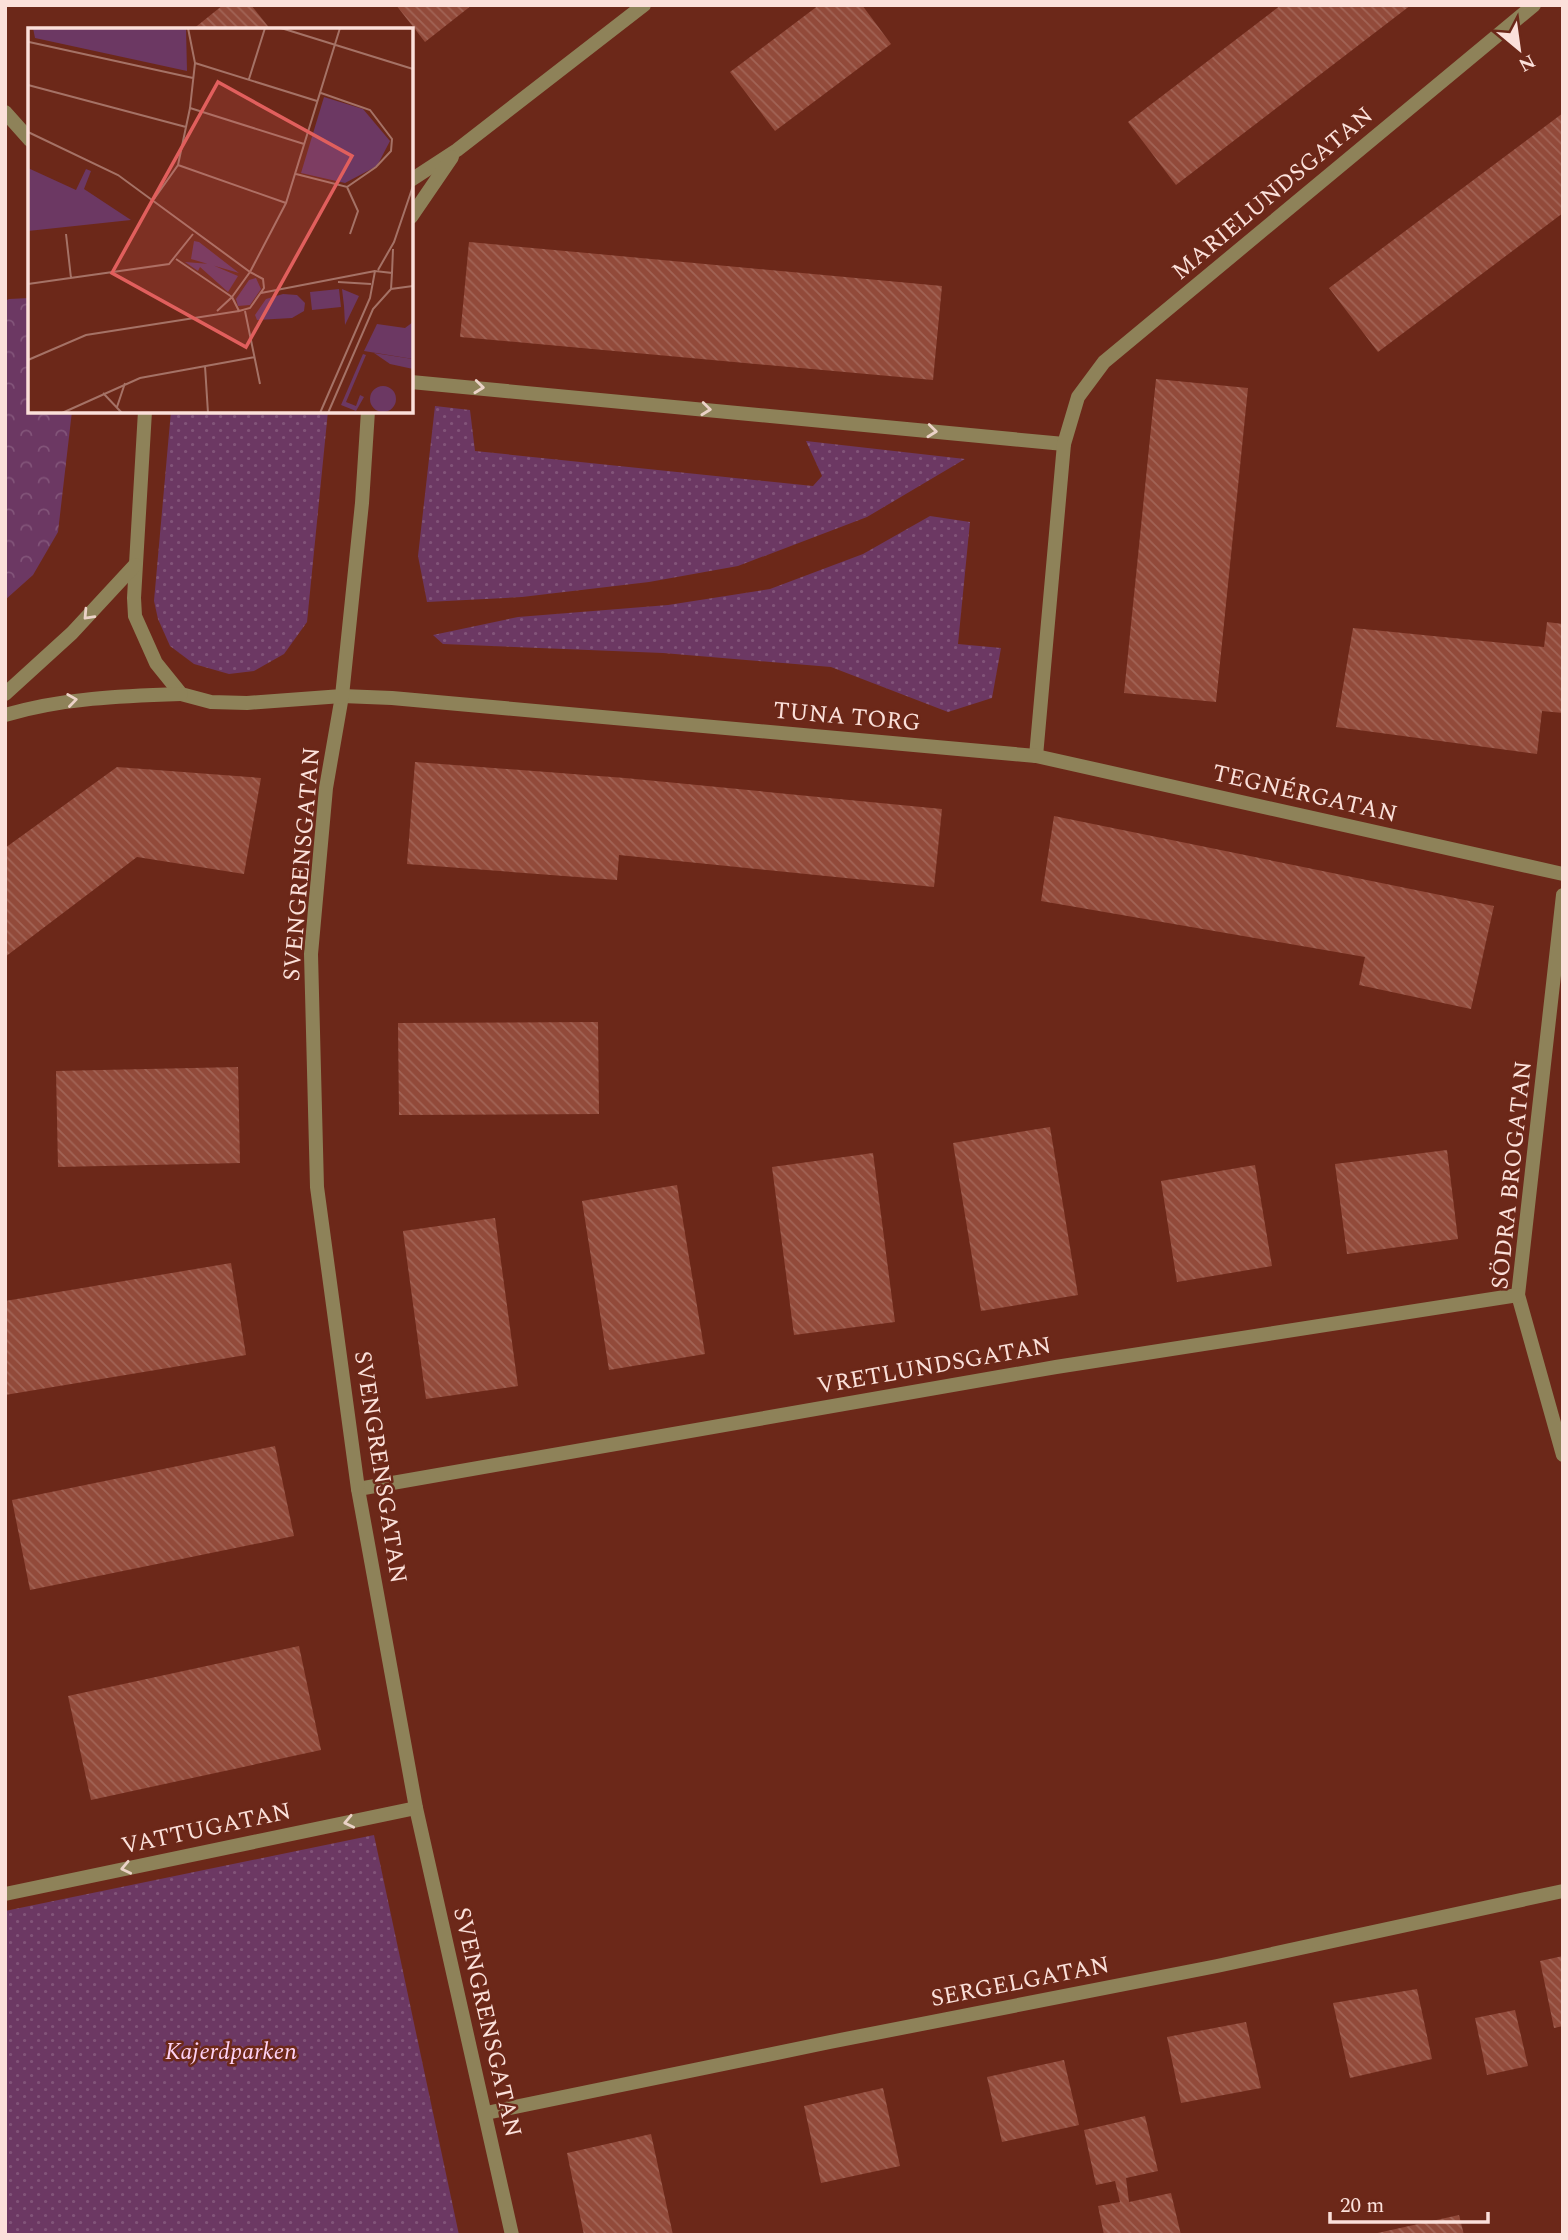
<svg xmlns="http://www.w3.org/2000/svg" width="1568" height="2240" font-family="Spectral,serif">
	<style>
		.grass { fill: url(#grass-dots) }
		.forest { fill: url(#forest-crowns) }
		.building { fill: url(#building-back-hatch) }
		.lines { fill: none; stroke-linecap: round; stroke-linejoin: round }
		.minor { stroke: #8e8259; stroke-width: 14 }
		.tertiary { stroke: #8e8259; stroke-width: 14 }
		.oneway { stroke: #ebd2c7 }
		.labels { text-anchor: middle; stroke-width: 5; stroke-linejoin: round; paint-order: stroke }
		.street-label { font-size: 24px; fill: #fbe0da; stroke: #6c2819 }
		.park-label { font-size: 24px; font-style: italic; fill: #fed2f4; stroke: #6c2819 }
		.inset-road { fill: none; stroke: #a57266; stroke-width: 2 }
		.view { fill: #e15f5d; fill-opacity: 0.15; stroke: #e15f5d; stroke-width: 3.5 }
		.inset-edge { fill: none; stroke: #fbe0da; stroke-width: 3.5 }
	</style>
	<defs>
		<pattern id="grass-dots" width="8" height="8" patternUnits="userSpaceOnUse" patternTransform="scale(1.75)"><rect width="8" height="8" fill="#6c3863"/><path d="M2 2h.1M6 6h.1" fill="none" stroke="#825479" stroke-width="1.8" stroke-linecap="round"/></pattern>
		<pattern id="forest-crowns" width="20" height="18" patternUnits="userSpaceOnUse" patternTransform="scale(1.75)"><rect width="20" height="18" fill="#6c3863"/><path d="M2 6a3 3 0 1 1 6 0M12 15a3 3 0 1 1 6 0" fill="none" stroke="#825479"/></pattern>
		<pattern id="building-back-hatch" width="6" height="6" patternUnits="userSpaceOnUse" patternTransform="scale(1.75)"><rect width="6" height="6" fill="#924a3a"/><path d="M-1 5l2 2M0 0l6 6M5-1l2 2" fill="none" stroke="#a26456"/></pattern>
	</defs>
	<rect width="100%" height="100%" fill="#6c2819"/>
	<g class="grass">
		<path d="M 435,406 L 470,410 L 475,451 L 813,486 L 822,476 L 806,441 L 965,459 L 867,517 L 738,566 L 649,582 L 522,597 L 427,602 L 418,556 Z"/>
		<path d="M 171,411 L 328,411 L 307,622 L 284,654 L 254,671 L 229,674 L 194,664 L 170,646 L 158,619 L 154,601 Z"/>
		<path d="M 930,516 L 970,522 L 958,644 L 1001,648 L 992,698 L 948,712 L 831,667 L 663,653 L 443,644 L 433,635 L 518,617 L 668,605 L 770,589 L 863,554 Z"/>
		<path d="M 374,1835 L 459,2235 L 5,2235 L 5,1911 Z"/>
	</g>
	<path class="forest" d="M 30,298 L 30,411 L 72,411 L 58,532 L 33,575 L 5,600 L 5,301 L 9,299 Z"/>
	<g class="building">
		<path d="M 223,5 L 251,5 L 271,30 L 192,30 Z"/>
		<path d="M 396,5 L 472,5 L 425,42 Z"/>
		<path d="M 819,5 L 862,5 L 891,44 L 775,131 L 730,72 Z"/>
		<path d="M 1281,5 L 1411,5 L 1176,185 L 1128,122 Z"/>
		<path d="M 1563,113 L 1563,213 L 1378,352 L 1329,288 Z"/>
		<path d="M 469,242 L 942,286 L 933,380 L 460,337 Z"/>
		<path d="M 1156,379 L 1248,388 L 1216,702 L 1124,693 Z"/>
		<path d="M 1547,622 L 1563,624 L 1563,713 L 1542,711 L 1537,754 L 1336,727 L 1353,628 L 1544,647 Z"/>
		<path d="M 415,762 L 625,778 L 942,809 L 934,887 L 619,855 L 617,880 L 407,864 Z"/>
		<path d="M 117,767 L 261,778 L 244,874 L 137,857 L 5,957 L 5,848 Z"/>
		<path d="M 1054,816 L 1494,906 L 1471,1009 L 1359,985 L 1365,957 L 1041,901 Z"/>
		<path d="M 598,1022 L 599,1114 L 399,1115 L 398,1023 Z"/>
		<path d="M 238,1067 L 240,1163 L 58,1167 L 56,1071 Z"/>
		<path d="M 1050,1127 L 1078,1295 L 981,1311 L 953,1143 Z"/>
		<path d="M 1447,1150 L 1458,1239 L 1347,1254 L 1335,1164 Z"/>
		<path d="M 873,1153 L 895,1322 L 794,1335 L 772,1167 Z"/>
		<path d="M 1255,1165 L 1272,1266 L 1177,1282 L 1161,1181 Z"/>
		<path d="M 677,1185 L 705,1354 L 609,1370 L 582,1201 Z"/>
		<path d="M 495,1218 L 518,1386 L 426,1399 L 403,1231 Z"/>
		<path d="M 231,1263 L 246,1355 L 5,1395 L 5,1301 Z"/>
		<path d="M 275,1446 L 294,1536 L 30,1590 L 12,1500 Z"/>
		<path d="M 299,1646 L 321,1750 L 91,1800 L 68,1696 Z"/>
		<path d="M 1563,1956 L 1563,2026 L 1554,2028 L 1540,1961 Z"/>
		<path d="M 1417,1989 L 1432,2059 L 1350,2078 L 1333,2003 Z"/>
		<path d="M 1515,2010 L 1528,2066 L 1487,2075 L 1475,2018 Z"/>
		<path d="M 1246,2022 L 1261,2088 L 1181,2103 L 1167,2037 Z"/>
		<path d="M 1064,2060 L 1079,2125 L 1002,2142 L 987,2077 Z"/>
		<path d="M 883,2088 L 900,2166 L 821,2183 L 804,2106 Z"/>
		<path d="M 1145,2116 L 1158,2171 L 1126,2178 L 1129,2202 L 1171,2193 L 1181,2235 L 1104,2235 L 1098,2206 L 1120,2202 L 1115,2181 L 1096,2185 L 1084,2130 Z"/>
		<path d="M 651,2134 L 673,2235 L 584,2235 L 567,2153 Z"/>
		<path d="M 1459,2215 L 1464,2235 L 1373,2235 L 1373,2234 Z"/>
	</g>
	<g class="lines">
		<g class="minor">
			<path d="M 5,112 L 30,140"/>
			<path d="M 411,382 L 1064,444"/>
			<path d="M 1036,756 L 1064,444 L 1078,397 L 1104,362 L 1534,5"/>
			<path d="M 1563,895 L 1518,1295 L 1563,1455"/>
			<path d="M 358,1489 L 1056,1367 L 1518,1295"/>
			<path d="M 5,1894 L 416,1808"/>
			<path d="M 486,2113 L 830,2042 L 1217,1966 L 1563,1891"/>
			<path d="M 512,2235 L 416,1808 L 358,1489 L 317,1187 L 311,954 L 326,788 L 342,696 L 392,698 L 1036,756 L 1563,874"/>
		</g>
		<g class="tertiary">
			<path d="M 411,180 L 457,150 L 644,5"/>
			<path d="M 411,217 L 452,157"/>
			<path d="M 145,411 L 134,598 L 135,616 L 156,663 L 181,694 L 211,702 L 247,703 L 342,696 L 362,503 L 368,411"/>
			<path d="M 5,694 L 72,633 L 135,565"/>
			<path d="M 5,715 C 63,698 121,696 181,694"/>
		</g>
	</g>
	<defs><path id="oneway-chevron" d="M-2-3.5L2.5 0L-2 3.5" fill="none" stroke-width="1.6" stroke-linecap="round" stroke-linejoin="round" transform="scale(1.75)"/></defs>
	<g class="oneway">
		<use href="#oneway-chevron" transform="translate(479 387) rotate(6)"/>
		<use href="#oneway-chevron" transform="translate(706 409) rotate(6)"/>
		<use href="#oneway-chevron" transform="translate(932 431) rotate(6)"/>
		<use href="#oneway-chevron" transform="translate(88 615) rotate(133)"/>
		<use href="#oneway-chevron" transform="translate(72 700) rotate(-8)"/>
		<use href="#oneway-chevron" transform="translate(349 1822) rotate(168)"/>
		<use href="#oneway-chevron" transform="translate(126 1868) rotate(168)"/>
	</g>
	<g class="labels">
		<g class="street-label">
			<text transform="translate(1272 193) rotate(-40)" y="8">MARIELUNDSGATAN</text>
			<text transform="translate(847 716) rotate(5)" y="8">TUNA TORG</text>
			<text transform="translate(1305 793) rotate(13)" y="8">TEGNÉRGATAN</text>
			<text transform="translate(301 864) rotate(-85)" y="8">SVENGRENSGATAN</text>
			<text transform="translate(1511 1175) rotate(-84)" y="8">SÖDRA BROGATAN</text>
			<text transform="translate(934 1365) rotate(-10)" y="8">VRETLUNDSGATAN</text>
			<text transform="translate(381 1467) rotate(81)" y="8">SVENGRENSGATAN</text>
			<text transform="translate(206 1828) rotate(-12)" y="8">VATTUGATAN</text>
			<text transform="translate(1020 1981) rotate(-11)" y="8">SERGELGATAN</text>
			<text transform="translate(488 2022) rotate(77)" y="8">SVENGRENSGATAN</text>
		</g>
		<g class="park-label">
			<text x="231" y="2059">Kajerdparken</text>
		</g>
	</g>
	<g transform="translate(28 28)">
		<rect width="385" height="385" fill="#6c2819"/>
		<path d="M 5,0 L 158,0 L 159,43 L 7,10 ZM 296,69 L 335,81 L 362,113 L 349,138 L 317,155 L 273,145 ZM 0,140 L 48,162 L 58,141 L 63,143 L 56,161 L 103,192 L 0,203 ZM 166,213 L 171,214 L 211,245 L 163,231 ZM 157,234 L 182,236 L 210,248 L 200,264 L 172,239 L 170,243 ZM 228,250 L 233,261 L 222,277 L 210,278 L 208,271 L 221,252 ZM 311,261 L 313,279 L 284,282 L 282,264 ZM 314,261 L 331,268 L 317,297 L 316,278 ZM 346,325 L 385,331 L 385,341 L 362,336 ZM 335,326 L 338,327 L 318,374 L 328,378 L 332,367 L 336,369 L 328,383 L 313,377 ZM342 371a13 13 0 1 1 26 0a13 13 0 1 1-26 0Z" fill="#6c3863"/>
		<path d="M 255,266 L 269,267 L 277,275 L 276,283 L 264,290 L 229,292 L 227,287 L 238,271 ZM 385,294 L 385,331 L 336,323 L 349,296 L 377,300 Z" fill="#6c3863"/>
		<path class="inset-road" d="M 253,0 L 385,41M 1,14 L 165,50M 167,35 L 289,73M 221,51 L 237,0M 0,57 L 158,99M 162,80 L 276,116M 0,104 L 90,147 L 222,244 L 258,175 L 312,0M 150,137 L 258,175M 268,146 L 319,159 L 348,139 L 363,123 L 364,111 L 342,82 L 293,65M 319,159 L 330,183 L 322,206M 126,171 L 150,137 L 162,80 L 167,35 L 160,0M 38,206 L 43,250M 148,231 L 204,269 L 189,283M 350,242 L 366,214 L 385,158M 222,244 L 235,251 L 236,260 L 222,280 L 211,283 L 204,269 ZM 364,245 L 365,221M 310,254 L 343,256M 0,256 L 141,236 L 165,206M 233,265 L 347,243M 217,283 L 232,356M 0,332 L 58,307 L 211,283M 177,338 L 180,385M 75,365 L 94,385M 89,379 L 97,355M 34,385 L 112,350 L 227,329M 292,385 L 342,270 L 347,243 L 364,245 L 363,261M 300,385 L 345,281 L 363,261 L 385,258"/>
		<path class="view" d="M 190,54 L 324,128 L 218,319 L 84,245 Z"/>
		<rect width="385" height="385" class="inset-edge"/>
	</g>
	<rect width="1568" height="2240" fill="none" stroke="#fbe0da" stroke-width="14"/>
	<g transform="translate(1519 49) rotate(151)" stroke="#6c2819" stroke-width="5" paint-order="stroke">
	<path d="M0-5L12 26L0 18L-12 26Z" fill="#fbe0da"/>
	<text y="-10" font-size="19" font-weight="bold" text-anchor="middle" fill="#fbe0da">N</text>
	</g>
	<path d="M1330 2212v10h158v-10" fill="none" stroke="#fbe0da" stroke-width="3.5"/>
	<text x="1340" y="2212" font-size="21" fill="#fbe0da" stroke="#6c2819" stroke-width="5" paint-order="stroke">20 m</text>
</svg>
